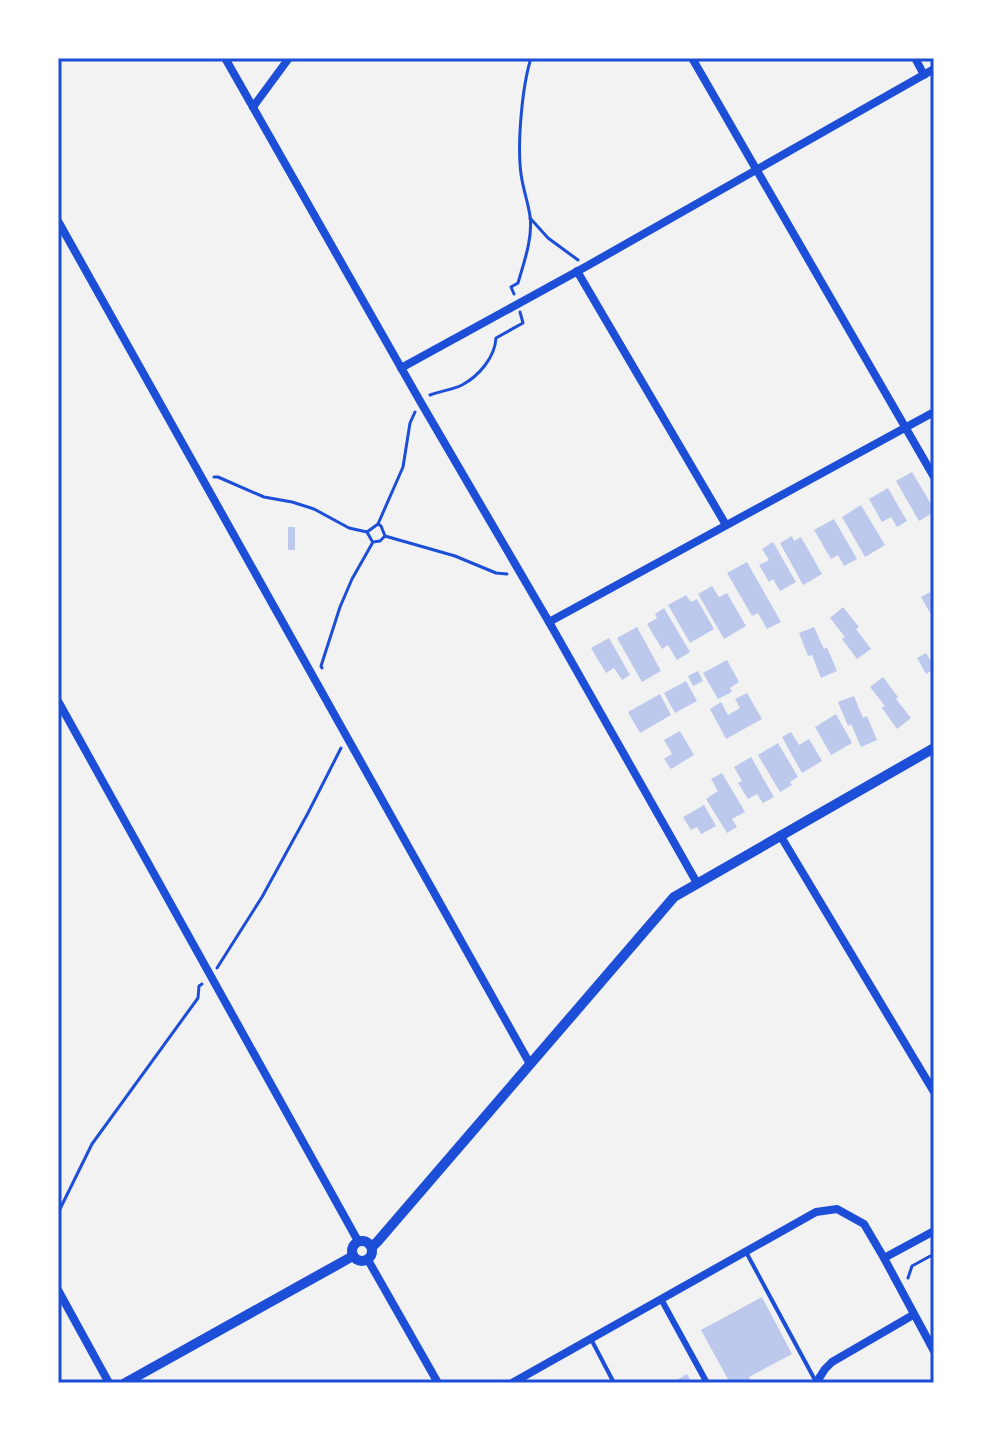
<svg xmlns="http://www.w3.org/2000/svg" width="992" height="1441" font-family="'Fira Sans Condensed',sans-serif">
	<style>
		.building { fill: #bdc9ec }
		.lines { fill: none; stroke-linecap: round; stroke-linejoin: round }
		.path { stroke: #1d4ed8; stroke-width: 3 }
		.service { stroke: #1d4ed8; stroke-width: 4 }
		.pedestrian { stroke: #1d4ed8; stroke-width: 6 }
		.minor { stroke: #1d4ed8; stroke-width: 8 }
		.tertiary { stroke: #1d4ed8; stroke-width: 10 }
		.neatline { fill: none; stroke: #1d4ed8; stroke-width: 3 }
	</style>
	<rect width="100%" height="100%" fill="#f2f2f2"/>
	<g class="building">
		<path d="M 912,472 L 934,509 L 934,512 L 919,521 L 896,481 Z"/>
		<path d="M 888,488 L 907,521 L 897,527 L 891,517 L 882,522 L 869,499 Z"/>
		<path d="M 861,505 L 885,545 L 865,557 L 842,517 Z"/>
		<path d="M 834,519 L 857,559 L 844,566 L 838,555 L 831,559 L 814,530 Z"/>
		<rect x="288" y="527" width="7" height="23"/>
		<path d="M 792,536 L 794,541 L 801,537 L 822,574 L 803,585 L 780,543 Z"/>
		<path d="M 773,542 L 796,582 L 780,591 L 773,579 L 769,582 L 759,565 L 769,560 L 762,549 Z"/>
		<path d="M 747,562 L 781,622 L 767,629 L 758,613 L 752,616 L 727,573 Z"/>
		<path d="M 712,586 L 719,597 L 727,593 L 746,626 L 724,639 L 698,594 Z"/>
		<path d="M 934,590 L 934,620 L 921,597 Z"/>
		<path d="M 686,595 L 691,602 L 697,599 L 714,629 L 690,643 L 668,605 Z"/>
		<path d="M 843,607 L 859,627 L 856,629 L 871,649 L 857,659 L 842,639 L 845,637 L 830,618 Z"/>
		<path d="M 664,608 L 690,652 L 677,660 L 668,645 L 662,649 L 647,624 L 657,618 L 655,614 Z"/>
		<path d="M 637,627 L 661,671 L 642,682 L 617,638 Z"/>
		<path d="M 814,627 L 824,649 L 827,647 L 837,671 L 821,678 L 812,655 L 808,656 L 799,633 Z"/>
		<path d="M 609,638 L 630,675 L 622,680 L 614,668 L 606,673 L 591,648 Z"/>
		<path d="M 926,653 L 934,666 L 934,669 L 926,674 L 917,658 Z"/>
		<path d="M 727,660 L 739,682 L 730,688 L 732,692 L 718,699 L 703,673 Z"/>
		<path d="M 698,671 L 703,681 L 693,686 L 688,676 Z"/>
		<path d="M 883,677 L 898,697 L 896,699 L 911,718 L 897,729 L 882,708 L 885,706 L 870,687 Z"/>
		<path d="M 686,681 L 697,701 L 675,713 L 664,693 Z"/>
		<path d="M 747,693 L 762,719 L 726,739 L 710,709 L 721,702 L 728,715 L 740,708 L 735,699 Z"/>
		<path d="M 660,694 L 671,715 L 640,733 L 628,712 Z"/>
		<path d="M 854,696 L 863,718 L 867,716 L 877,740 L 861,747 L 851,724 L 848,726 L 838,702 Z"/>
		<path d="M 836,714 L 852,743 L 831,755 L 815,727 Z"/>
		<path d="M 680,731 L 694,755 L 671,769 L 664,759 L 672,754 L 664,740 Z"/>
		<path d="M 791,732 L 799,745 L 809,739 L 822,761 L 802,773 L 782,737 Z"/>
		<path d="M 778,743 L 798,777 L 790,782 L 792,785 L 780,792 L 758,755 Z"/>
		<path d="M 751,757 L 774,797 L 763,803 L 757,794 L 748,799 L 738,783 L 742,781 L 734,767 Z"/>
		<path d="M 722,773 L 745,812 L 732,819 L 737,827 L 727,833 L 706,799 L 718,791 L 711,779 Z"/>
		<path d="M 704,805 L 716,826 L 701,834 L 697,827 L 691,830 L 683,817 Z"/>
		<path d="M 762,1297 L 792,1354 L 749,1377 L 752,1383 L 730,1383 L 701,1330 Z"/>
		<path d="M 687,1374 L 692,1383 L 671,1383 Z"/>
	</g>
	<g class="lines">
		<g class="path">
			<path d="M 530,218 L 548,238 L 578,260"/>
			<path d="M 514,294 L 511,287 L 518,283 C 524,262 533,238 530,216 C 528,202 523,189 521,174 C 517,144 522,87 531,58"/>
			<path d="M 430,395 C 440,391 452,390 462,385 C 479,376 495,357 496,338 L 523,323 L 520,312"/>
			<path d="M 214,477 L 218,477 L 264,497 L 292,502 L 314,509 L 349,528 L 367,532"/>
			<path d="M 385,536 L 455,556 L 496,573 L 507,574"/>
			<path d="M 372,541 L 367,532 L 378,524"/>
			<path d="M 322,668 L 321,666 L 340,607 L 352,579 L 373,542 L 380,541 L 385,536 L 381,526 L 378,524 L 403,467 L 410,423 L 415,412"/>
			<path d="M 217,968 L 262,897 L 308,813 L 341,748"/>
			<path d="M 58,1213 L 92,1144 L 198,998 L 199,986 L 202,984"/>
			<path d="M 908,1278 L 912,1266 L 934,1254"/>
		</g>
		<g class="service">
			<path d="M 746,1252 L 815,1380"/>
			<path d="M 591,1339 L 614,1383"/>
		</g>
		<path class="pedestrian" d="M 661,1299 L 707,1383"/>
		<g class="minor">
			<path d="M 225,58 L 420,401 L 549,622 L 697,883"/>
			<path d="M 692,58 L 934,477"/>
			<path d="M 915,58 L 924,75"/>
			<path d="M 253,107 L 289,58"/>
			<path d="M 58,221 L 530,1064"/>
			<path d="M 577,271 L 726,525"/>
			<path d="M 401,368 L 587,266 L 934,69"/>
			<path d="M 549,622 L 934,412"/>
			<path d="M 58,701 L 358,1241"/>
			<path d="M 780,835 L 934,1092"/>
			<path d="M 884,1258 L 934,1351"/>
			<path d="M 368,1260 L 438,1383"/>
			<path d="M 58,1290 L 109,1383"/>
			<path d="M 512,1383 L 816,1212 L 837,1209 L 864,1224 L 884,1258 L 934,1231"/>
			<path d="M 816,1383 L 825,1369 L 832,1362 L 913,1315"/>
		</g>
		<g class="tertiary">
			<circle cx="362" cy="1251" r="10"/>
			<path d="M 372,1247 L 378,1241 L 674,897 L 934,748"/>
			<path d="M 125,1383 L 353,1256"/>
		</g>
	</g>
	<rect width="992" height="1441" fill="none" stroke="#ffffff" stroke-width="120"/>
	<rect x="60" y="60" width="872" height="1321" class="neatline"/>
</svg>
